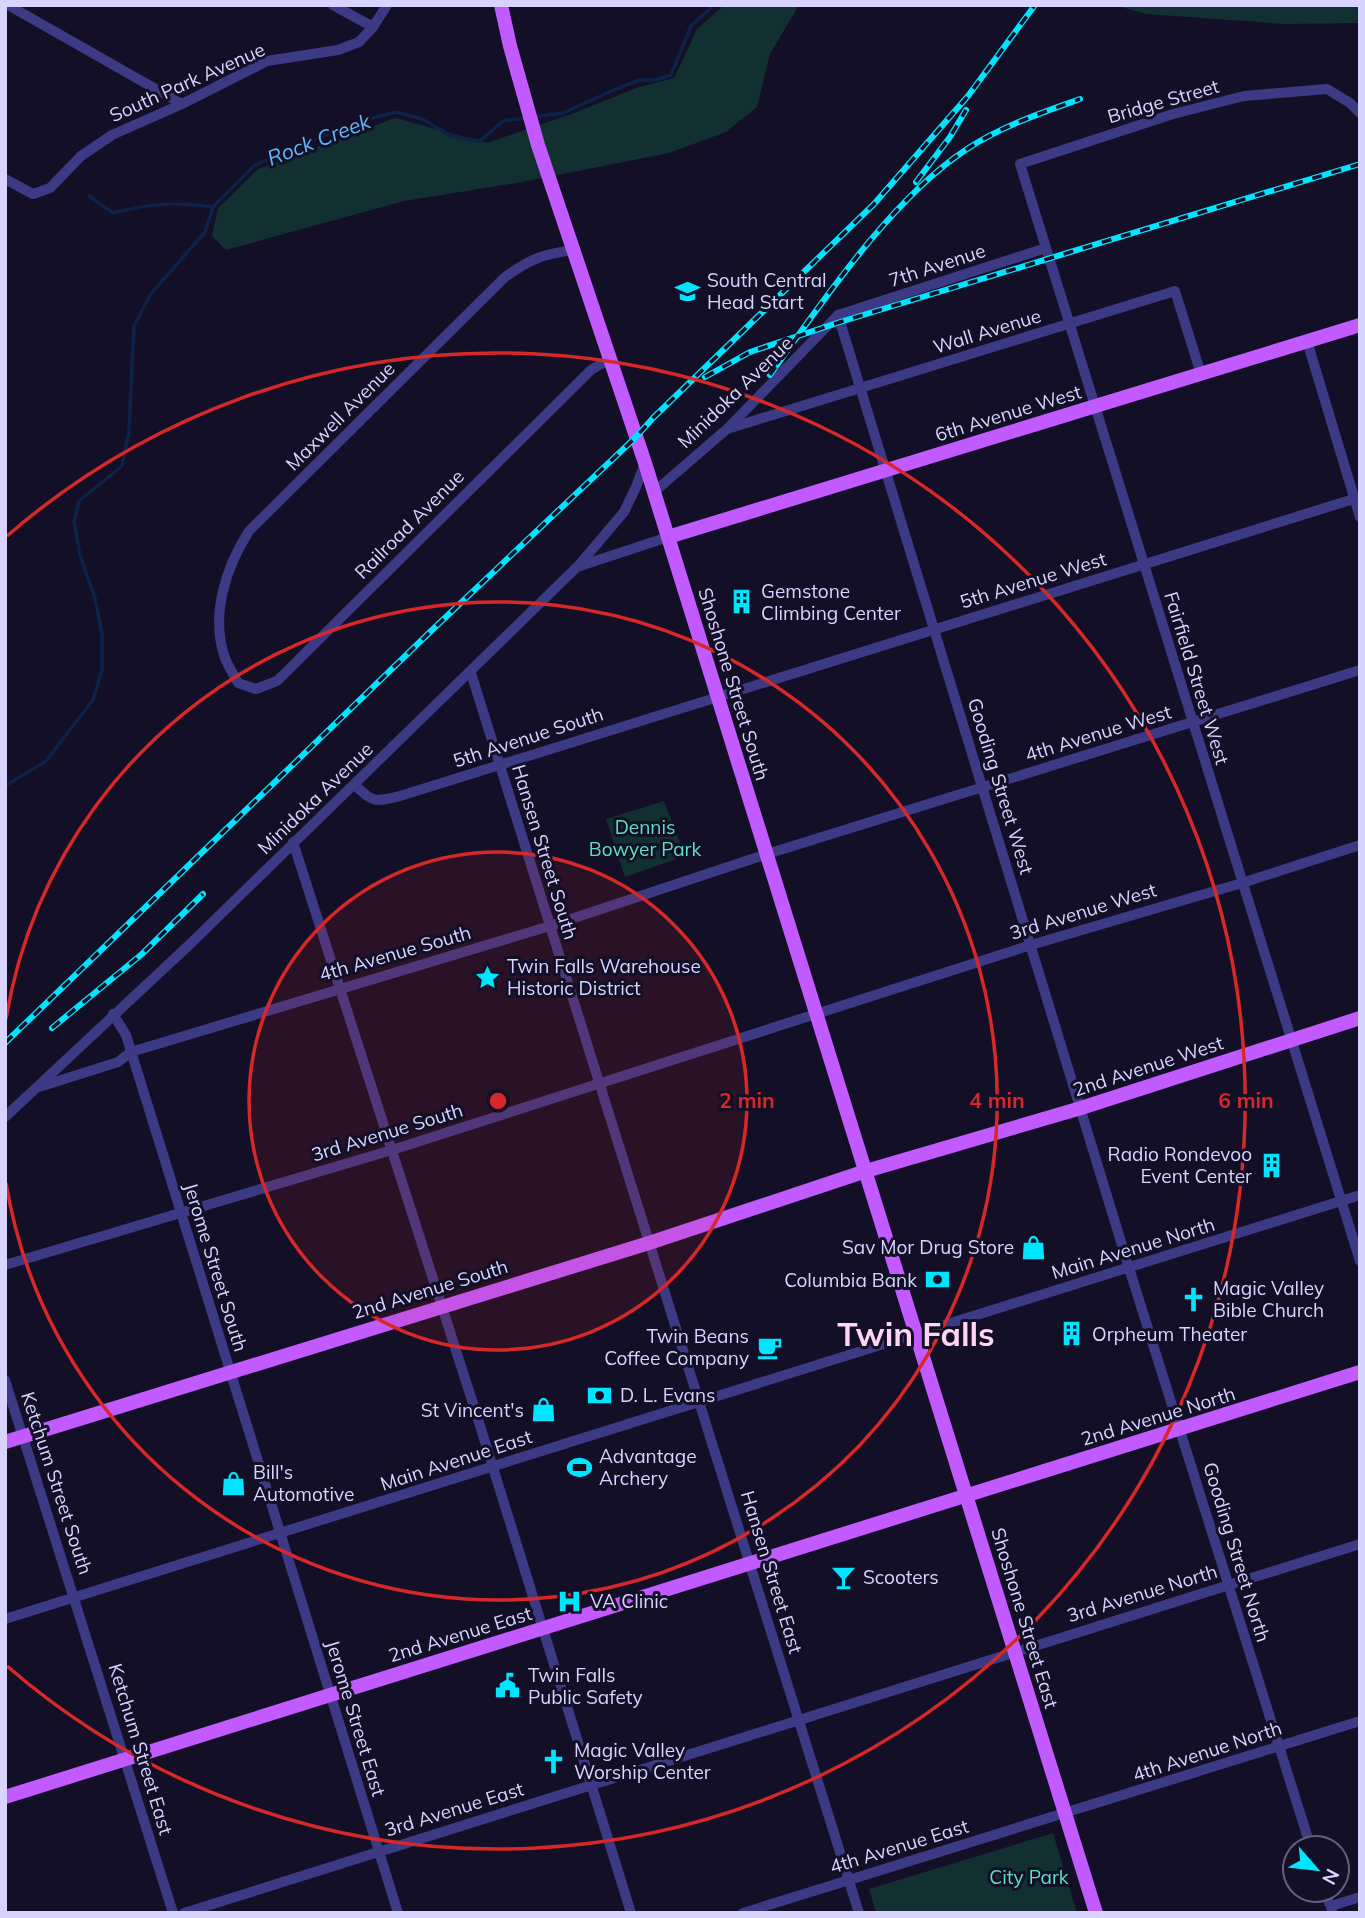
<svg xmlns="http://www.w3.org/2000/svg" width="1365" height="1918" font-family="Mulish,sans-serif">
	<style>
		.green { fill: #12302f }
		.lines { fill: none; stroke-linecap: round; stroke-linejoin: round }
		.stream { stroke: #0c2248; stroke-width: 3.5 }
		.minor { stroke: #3d3a85; stroke-width: 10 }
		.major { stroke: #c25bff; stroke-width: 14 }
		.rail-casing { stroke: #00e5ff; stroke-width: 6 }
		.rail { stroke: #130f26; stroke-width: 3.5; stroke-dasharray: 10; stroke-linecap: butt }
		.ring { fill: none; stroke: #d62828; stroke-width: 3.5 }
		.labels { text-anchor: middle; stroke-width: 6; stroke-linejoin: round; paint-order: stroke }
		.street-label { font-size: 19px; fill: #d9d4ff; stroke: #130f26 }
		.poi-label { font-size: 19px; fill: #d9d4ff; stroke: #130f26; text-anchor: start }
		.park-label { font-size: 19px; fill: #5fe0c0; stroke: #130f26 }
		.water-label { font-size: 21px; font-style: italic; fill: #62b6ff; stroke: #130f26 }
		.town-label { font-size: 33px; font-weight: bold; fill: #ffd6f0; stroke: #130f26 }
		.centre { fill: #d62828; stroke: #130f26; stroke-width: 3.5 }
		.ring-label { font-size: 21px; text-anchor: middle; font-weight: bold; fill: #d62828; stroke: #130f26; stroke-width: 6; stroke-linejoin: round; paint-order: stroke }
	</style>
	<rect width="100%" height="100%" fill="#130f26"/>
	<g class="green">
		<path d="M 724,5 L 799,5 L 770,54 L 757,107 L 726,132 L 669,153 L 517,183 L 404,201 L 226,250 L 212,236 L 218,208 L 258,169 L 395,118 L 487,143 L 574,113 L 636,88 L 674,78 L 697,29 Z"/>
		<path d="M 1114,5 L 1360,5 L 1360,23 L 1285,24 L 1146,14 Z"/>
		<path d="M 664,801 L 685,856 L 625,877 L 606,819 Z"/>
		<path d="M 1053,1833 L 1077,1913 L 876,1913 L 869,1889 Z"/>
	</g>
	<g class="lines">
		<g class="stream">
			<path d="M 534,117 L 563,113 L 616,89 L 640,80 L 656,80 L 671,75 L 691,26 L 714,5"/>
			<path d="M 89,196 L 113,213 C 152,203 172,202 213,207"/>
			<path d="M 5,786 L 46,761 L 93,700 L 102,670 L 102,634 L 95,598 L 80,555 L 74,522 L 79,501 L 122,466 L 129,431 L 134,326 L 150,295 L 205,232 L 213,207 L 255,165 L 357,122 L 396,112 L 422,119 L 451,136 L 480,141 L 503,121 L 526,118"/>
		</g>
		<g class="minor">
			<path d="M 8,5 L 182,104"/>
			<path d="M 333,5 L 373,27"/>
			<path d="M 1360,113 L 1350,103 L 1327,89 L 1244,96 L 1173,114 L 1020,164 L 1360,1261"/>
			<path d="M 5,179 L 33,194 L 50,188 L 81,156 L 112,135 L 182,104 L 267,61 L 338,50 L 359,42 L 373,27 L 387,5"/>
			<path d="M 574,250 C 543,254 530,259 505,277 L 249,531 C 226,567 210,615 225,658 C 228,666 234,675 238,683 L 256,689 L 277,681 L 591,370 L 611,358"/>
			<path d="M 838,315 L 1129,1268 L 1311,1848"/>
			<path d="M 1307,341 L 1360,517"/>
			<path d="M 727,429 L 1175,291 L 1201,374"/>
			<path d="M 654,492 L 727,429 L 838,315 L 1046,248"/>
			<path d="M 579,565 L 624,512 L 636,487 L 645,463"/>
			<path d="M 471,673 L 859,1913"/>
			<path d="M 355,785 C 373,803 375,802 400,796 L 1360,497"/>
			<path d="M 293,842 L 477,1416 L 631,1913"/>
			<path d="M 113,1014 L 126,1035 L 398,1913"/>
			<path d="M 36,1088 L 118,1062 L 131,1052 L 550,926 L 767,854 L 1360,670"/>
			<path d="M 5,1117 L 188,946 L 577,567 L 668,537"/>
			<path d="M 5,1265 L 392,1150 L 1031,945 L 1242,883 L 1360,845"/>
			<path d="M 5,1380 L 173,1913"/>
			<path d="M 5,1619 L 1360,1195"/>
			<path d="M 1324,1890 L 1332,1910"/>
			<path d="M 1331,1906 L 1360,1897"/>
			<path d="M 184,1913 L 1360,1544"/>
			<path d="M 743,1913 L 1360,1721"/>
		</g>
		<g class="major">
			<path d="M 501,5 L 510,46 L 538,145 L 645,463 L 1096,1913"/>
			<path d="M 668,537 L 1360,325"/>
			<path d="M 5,1442 L 649,1243 L 866,1171 L 1081,1108 L 1360,1018"/>
			<path d="M 5,1797 L 1360,1372"/>
		</g>
		<defs>
			<g id="rail">
				<path d="M 916,182 L 950,137 L 966,110"/>
				<path d="M 770,375 C 822,302 892,198 967,149 C 1002,126 1041,113 1080,99"/>
				<path d="M 705,377 L 750,352 L 840,322 L 1360,164"/>
				<path d="M 52,1028 L 142,954 L 203,894"/>
				<path d="M 5,1043 L 430,632 L 636,437 L 653,418 L 874,204 L 968,96 L 1035,5"/>
			</g>
		</defs>
		<use href="#rail" class="rail-casing"/>
		<use href="#rail" class="rail"/>
	</g>
	<circle cx="498" cy="1101" r="249" fill="#d62828" fill-opacity=".12"/>
	<g class="ring">
		<circle cx="498" cy="1101" r="249"/>
		<path d="M6 1019A499 499 0 1 1 6 1183"/>
		<path d="M7 536A748 748 0 1 1 7 1666"/>
	</g>
	<defs>
		<symbol id="school-bare" viewBox="-9 -9 18 18"><path d="M0-5L7-2L0 1L-7-2ZM-4 1L0 2.5L4 1V4Q0 6-4 4Z" fill="#00e5ff" stroke="#130f26" stroke-width="2.5" paint-order="stroke"/></symbol>
		<symbol id="building-bare" viewBox="-9 -9 18 18"><path d="M-4-6H4V6H1V3H-1V6H-4ZM-2.5-4.3h1.7v1.8h-1.7ZM.8-4.3h1.7v1.8H.8ZM-2.5-1h1.7V.8h-1.7ZM.8-1h1.7V.8H.8Z" fill="#00e5ff" stroke="#130f26" stroke-width="2.5" paint-order="stroke"/></symbol>
		<symbol id="sight-bare" viewBox="-9 -9 18 18"><path d="M0-6L1.8-2.2L6-1.7L2.9 1.2L3.7 5.4L0 3.3L-3.7 5.4L-2.9 1.2L-6-1.7L-1.8-2.2Z" fill="#00e5ff" stroke="#130f26" stroke-width="2.5" paint-order="stroke"/></symbol>
		<symbol id="shop-bare" viewBox="-9 -9 18 18"><path d="M-5-2.5h2.3a2.7 3.5 0 0 1 5.4 0H5L5.5 6h-11ZM-1.5-2.5h3a1.5 2.3 0 0 0-3 0Z" fill="#00e5ff" stroke="#130f26" stroke-width="2.5" paint-order="stroke"/></symbol>
		<symbol id="bank-bare" viewBox="-9 -9 18 18"><path d="M-6-4H6V4H-6ZM0-2.3a2.3 2.3 0 1 0 0 4.6a2.3 2.3 0 1 0 0-4.6Z" fill="#00e5ff" stroke="#130f26" stroke-width="2.5" paint-order="stroke"/></symbol>
		<symbol id="church-bare" viewBox="-9 -9 18 18"><path d="M-1.2-6h2.4v3.5h3.3v2.4h-3.3V6h-2.4V-.1h-3.3v-2.4h3.3Z" fill="#00e5ff" stroke="#130f26" stroke-width="2.5" paint-order="stroke"/></symbol>
		<symbol id="cafe-bare" viewBox="-9 -9 18 18"><path d="M-5.5-4.5H6V0H3Q3 3.5 0 3.5H-2.5Q-5.5 3.5-5.5 0ZM3-3.2v2h1.7v-2ZM-6 4.5H4V6H-6Z" fill="#00e5ff" stroke="#130f26" stroke-width="2.5" paint-order="stroke"/></symbol>
		<symbol id="stadium-bare" viewBox="-9 -9 18 18"><path d="M0-5a6.5 5 0 1 0 0 10a6.5 5 0 1 0 0-10ZM-3.5-1.8h7v3.6h-7Z" fill="#00e5ff" stroke="#130f26" stroke-width="2.5" paint-order="stroke"/></symbol>
		<symbol id="bar-bare" viewBox="-9 -9 18 18"><path d="M-6-5H6L.8 .8V4.5H3.5V6h-7V4.5H-.8V.8Z" fill="#00e5ff" stroke="#130f26" stroke-width="2.5" paint-order="stroke"/></symbol>
		<symbol id="hospital-bare" viewBox="-9 -9 18 18"><path d="M-5-5h3v3.5h4V-5h3V5h-3V1.5h-4V5h-3Z" fill="#00e5ff" stroke="#130f26" stroke-width="2.5" paint-order="stroke"/></symbol>
		<symbol id="civic-bare" viewBox="-9 -9 18 18"><path d="M-.6-6.5H3V-4.5H.6V-3L4-1V1h2V6H-6V1h2V-1L-.6-3ZM-1.2 2.5V6h2.4V2.5Z" fill="#00e5ff" stroke="#130f26" stroke-width="2.5" paint-order="stroke"/></symbol>
	</defs>
	<g fill-rule="evenodd">
		<use href="#school-bare" x="670" y="274" width="35" height="35"/>
		<use href="#building-bare" x="724" y="584" width="35" height="35"/>
		<use href="#sight-bare" x="470" y="960" width="35" height="35"/>
		<use href="#building-bare" x="1254" y="1148" width="35" height="35"/>
		<use href="#shop-bare" x="1016" y="1230" width="35" height="35"/>
		<use href="#bank-bare" x="920" y="1262" width="35" height="35"/>
		<use href="#church-bare" x="1176" y="1282" width="35" height="35"/>
		<use href="#building-bare" x="1054" y="1316" width="35" height="35"/>
		<use href="#cafe-bare" x="752" y="1330" width="35" height="35"/>
		<use href="#bank-bare" x="582" y="1378" width="35" height="35"/>
		<use href="#shop-bare" x="526" y="1392" width="35" height="35"/>
		<use href="#stadium-bare" x="562" y="1450" width="35" height="35"/>
		<use href="#shop-bare" x="216" y="1466" width="35" height="35"/>
		<use href="#bar-bare" x="826" y="1560" width="35" height="35"/>
		<use href="#hospital-bare" x="552" y="1584" width="35" height="35"/>
		<use href="#civic-bare" x="490" y="1668" width="35" height="35"/>
		<use href="#church-bare" x="536" y="1744" width="35" height="35"/>
	</g>
	<g class="labels">
		<g class="street-label">
			<text transform="translate(187 82) rotate(-24)" y="7">South Park Avenue</text>
			<text transform="translate(1163 101) rotate(-16)" y="7">Bridge Street</text>
			<text transform="translate(937 265) rotate(-18)" y="7">7th Avenue</text>
			<text transform="translate(987 331) rotate(-17)" y="7">Wall Avenue</text>
			<text transform="translate(735 392) rotate(-44)" y="7">Minidoka Avenue</text>
			<text transform="translate(1008 413) rotate(-17)" y="7">6th Avenue West</text>
			<text transform="translate(340 416) rotate(-45)" y="7">Maxwell Avenue</text>
			<text transform="translate(409 524) rotate(-45)" y="7">Railroad Avenue</text>
			<text transform="translate(1033 580) rotate(-17)" y="7">5th Avenue West</text>
			<text transform="translate(1197 678) rotate(73)" y="7">Fairfield Street West</text>
			<text transform="translate(734 684) rotate(73)" y="7">Shoshone Street South</text>
			<text transform="translate(1098 733) rotate(-17)" y="7">4th Avenue West</text>
			<text transform="translate(528 737) rotate(-18)" y="7">5th Avenue South</text>
			<text transform="translate(1001 786) rotate(73)" y="7">Gooding Street West</text>
			<text transform="translate(315 798) rotate(-44)" y="7">Minidoka Avenue</text>
			<text transform="translate(545 852) rotate(73)" y="7">Hansen Street South</text>
			<text transform="translate(1083 911) rotate(-17)" y="7">3rd Avenue West</text>
			<text transform="translate(395 953) rotate(-16)" y="7">4th Avenue South</text>
			<text transform="translate(1148 1066) rotate(-18)" y="7">2nd Avenue West</text>
			<text transform="translate(387 1132) rotate(-17)" y="7">3rd Avenue South</text>
			<text transform="translate(1133 1248) rotate(-17)" y="7">Main Avenue North</text>
			<text transform="translate(216 1267) rotate(73)" y="7">Jerome Street South</text>
			<text transform="translate(430 1289) rotate(-17)" y="7">2nd Avenue South</text>
			<text transform="translate(1158 1416) rotate(-17)" y="7">2nd Avenue North</text>
			<text transform="translate(456 1460) rotate(-18)" y="7">Main Avenue East</text>
			<text transform="translate(57 1483) rotate(72)" y="7">Ketchum Street South</text>
			<text transform="translate(1237 1552) rotate(73)" y="7">Gooding Street North</text>
			<text transform="translate(772 1572) rotate(73)" y="7">Hansen Street East</text>
			<text transform="translate(1142 1593) rotate(-17)" y="7">3rd Avenue North</text>
			<text transform="translate(1025 1618) rotate(73)" y="7">Shoshone Street East</text>
			<text transform="translate(460 1634) rotate(-17)" y="7">2nd Avenue East</text>
			<text transform="translate(356 1718) rotate(73)" y="7">Jerome Street East</text>
			<text transform="translate(141 1749) rotate(73)" y="7">Ketchum Street East</text>
			<text transform="translate(1207 1751) rotate(-18)" y="7">4th Avenue North</text>
			<text transform="translate(454 1809) rotate(-17)" y="7">3rd Avenue East</text>
			<text transform="translate(899 1846) rotate(-17)" y="7">4th Avenue East</text>
		</g>
		<g class="poi-label">
			<text x="707" y="287">South Central<tspan x="707" dy="22">Head Start</tspan></text>
			<text x="761" y="598">Gemstone<tspan x="761" dy="22">Climbing Center</tspan></text>
			<text x="507" y="973">Twin Falls Warehouse<tspan x="507" dy="22">Historic District</tspan></text>
			<text x="1252" y="1161" text-anchor="end">Radio Rondevoo<tspan x="1252" dy="22">Event Center</tspan></text>
			<text x="1014" y="1254" text-anchor="end">Sav Mor Drug Store</text>
			<text x="917" y="1287" text-anchor="end">Columbia Bank</text>
			<text x="1213" y="1295">Magic Valley<tspan x="1213" dy="22">Bible Church</tspan></text>
			<text x="1092" y="1341">Orpheum Theater</text>
			<text x="749" y="1343" text-anchor="end">Twin Beans<tspan x="749" dy="22">Coffee Company</tspan></text>
			<text x="620" y="1402">D. L. Evans</text>
			<text x="524" y="1417" text-anchor="end">St Vincent's</text>
			<text x="599" y="1463">Advantage<tspan x="599" dy="22">Archery</tspan></text>
			<text x="253" y="1479">Bill's<tspan x="253" dy="22">Automotive</tspan></text>
			<text x="863" y="1584">Scooters</text>
			<text x="590" y="1608">VA Clinic</text>
			<text x="528" y="1682">Twin Falls<tspan x="528" dy="22">Public Safety</tspan></text>
			<text x="574" y="1757">Magic Valley<tspan x="574" dy="22">Worship Center</tspan></text>
		</g>
		<g class="park-label">
			<text x="645" y="834">Dennis<tspan x="645" dy="22">Bowyer Park</tspan></text>
			<text x="1029" y="1884">City Park</text>
		</g>
		<g class="water-label">
			<text transform="translate(319 140) rotate(-21)" y="7">Rock Creek</text>
		</g>
		<g class="town-label">
			<text x="916" y="1346">Twin Falls</text>
		</g>
	</g>
	<circle cx="498" cy="1101" r="10" class="centre"/>
	<g class="ring-label">
		<text x="747" y="1108">2 min</text>
		<text x="997" y="1108">4 min</text>
		<text x="1246" y="1108">6 min</text>
	</g>
	<rect width="1365" height="1918" fill="none" stroke="#d9d4ff" stroke-width="14"/>
	<g transform="translate(1316 1869) rotate(118)"><circle r="33" fill="#130f26" stroke="#625e7d" stroke-width="2"/>
	<path d="M0-5L12 26L0 18L-12 26Z" fill="#00e5ff"/>
	<text y="-10" font-size="19" font-weight="bold" text-anchor="middle" fill="#d9d4ff">N</text>
	</g>
</svg>
